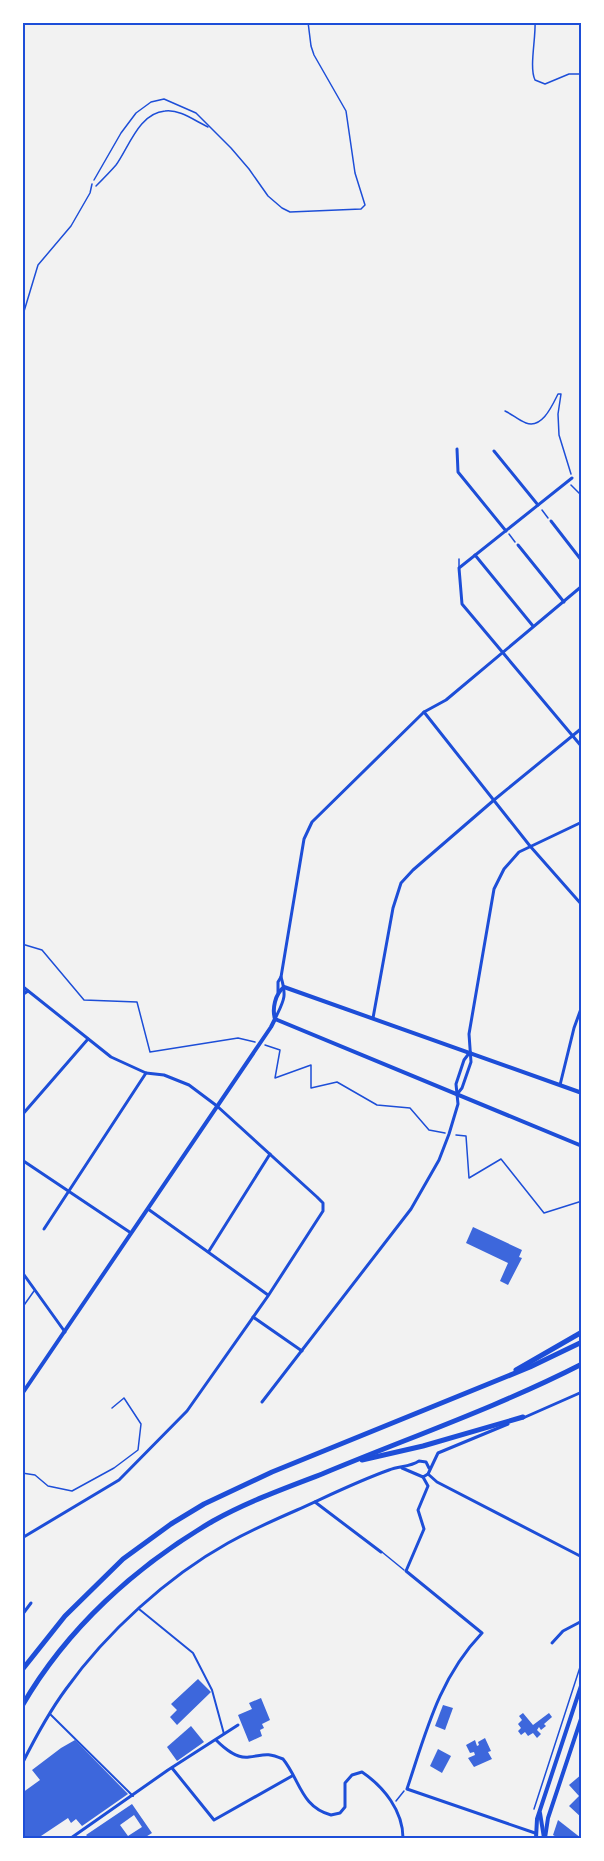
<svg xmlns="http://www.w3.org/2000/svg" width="604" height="1861" font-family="Quicksand,sans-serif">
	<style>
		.building { fill: #3d67dc; fill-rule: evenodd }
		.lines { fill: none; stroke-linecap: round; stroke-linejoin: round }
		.path { stroke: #1d4ed8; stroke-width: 1.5 }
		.service { stroke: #1d4ed8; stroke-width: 1.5 }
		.pedestrian { stroke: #1d4ed8; stroke-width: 2 }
		.minor { stroke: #1d4ed8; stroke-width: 3 }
		.tertiary { stroke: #1d4ed8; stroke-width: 4 }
		.motorway { stroke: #1d4ed8; stroke-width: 5 }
		.neatline { fill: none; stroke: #1d4ed8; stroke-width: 2 }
	</style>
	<rect width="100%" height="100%" fill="#f2f2f2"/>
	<g class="building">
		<path d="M 473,1227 L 522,1250 L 519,1257 L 522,1258 L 508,1285 L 500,1281 L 508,1263 L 466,1243 Z"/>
		<path d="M 198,1679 L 211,1692 L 177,1725 L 170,1717 L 177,1710 L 171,1704 Z"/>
		<path d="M 261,1698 L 270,1720 L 262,1724 L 264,1728 L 260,1730 L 262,1736 L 249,1742 L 238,1715 L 252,1709 L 249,1703 Z"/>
		<path d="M 443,1705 L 453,1708 L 445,1730 L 435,1726 Z"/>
		<path d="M 523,1713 L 533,1725 L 549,1713 L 552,1717 L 544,1724 L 546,1726 L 541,1730 L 539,1727 L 537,1730 L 541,1734 L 537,1738 L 533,1733 L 528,1736 L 525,1732 L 521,1735 L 518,1731 L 521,1728 L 518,1724 L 522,1720 L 519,1716 Z"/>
		<path d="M 191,1726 L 204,1742 L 177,1761 L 167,1747 Z"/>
		<path d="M 485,1738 L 491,1751 L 488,1752 L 492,1759 L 474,1767 L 468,1758 L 475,1755 L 474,1752 L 470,1753 L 466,1745 L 475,1740 L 477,1746 L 479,1745 L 478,1742 Z"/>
		<path d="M 75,1740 L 128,1794 L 82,1826 L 76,1819 L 71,1823 L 68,1818 L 38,1838 L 25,1838 L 22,1835 L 22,1793 L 40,1780 L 32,1770 L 61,1748 Z"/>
		<path d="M 438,1749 L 451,1756 L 442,1773 L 430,1766 Z"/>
		<path d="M 582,1774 L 582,1818 L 569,1806 L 579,1796 L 569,1785 Z"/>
		<path d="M 132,1804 L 152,1833 L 144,1838 L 89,1838 L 86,1835 ZM 134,1815 L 142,1827 L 128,1836 L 120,1825 Z"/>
		<path d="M 558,1820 L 581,1838 L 558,1838 L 553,1835 Z"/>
	</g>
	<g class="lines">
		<g class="path">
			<path d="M 535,22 C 536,38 529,68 535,80 L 545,84 L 569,74 L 582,74"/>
			<path d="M 94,180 L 121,133 L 136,113 L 151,102 L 164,99 L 196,113 L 231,148 L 249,169 L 268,196 L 282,208 L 290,212 L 361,209 L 365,205 L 355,173 L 346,111 L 314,55 L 311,46 L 308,22"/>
			<path d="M 96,186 C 103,179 110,172 116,165 C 129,147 139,113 165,111 C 180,109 195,121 208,127"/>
			<path d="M 505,411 C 512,414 518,420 526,423 C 542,429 552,406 558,394 L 561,394 L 558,414 L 559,435 L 571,474"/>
			<path d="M 571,485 L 582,496"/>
			<path d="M 542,510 L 548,518"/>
			<path d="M 509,534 L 515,542"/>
			<path d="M 22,944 L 42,950 L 84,1000 L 137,1002 L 150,1052 L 238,1038 L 255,1042"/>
			<path d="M 265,1045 L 280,1050 L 275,1078 L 311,1065 L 311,1088 L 337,1082 L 377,1105 L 410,1108 L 429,1130 L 445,1133"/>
			<path d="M 456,1135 L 466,1136 L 469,1178 L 501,1159 L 544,1213 L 582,1201"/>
			<path d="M 22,1473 L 35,1475 L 48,1486 L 72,1491 L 114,1468 L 138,1450 L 141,1424 L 124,1398 L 112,1408"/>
			<path d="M 396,1801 L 404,1791"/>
			<path d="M 534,1809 L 582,1661"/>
		</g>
		<g class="service">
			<path d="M 22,318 L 38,265 L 71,226 L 90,193 L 92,184"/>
			<path d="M 22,395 L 23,396"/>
			<path d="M 459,559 L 459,567"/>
			<path d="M 22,1308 L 34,1291"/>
			<path d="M 382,1552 L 404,1570"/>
		</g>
		<g class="pedestrian">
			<path d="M 139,1609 L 193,1653 L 212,1690 L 224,1734"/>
			<path d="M 50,1714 L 133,1796"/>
		</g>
		<g class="minor">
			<path d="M 457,449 L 458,472 L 506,531"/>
			<path d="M 494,451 L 538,505"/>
			<path d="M 572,478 L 459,568 L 462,604 L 582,747"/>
			<path d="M 551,521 L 582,561"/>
			<path d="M 518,545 L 564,602"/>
			<path d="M 475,555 L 533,626"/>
			<path d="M 424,712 L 530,846 L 582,905"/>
			<path d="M 22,986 L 111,1057 L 146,1073 L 164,1075 L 189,1085 L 217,1106 L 317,1197 L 323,1203 L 323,1211 L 268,1296 L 187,1411 L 119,1480 L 22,1538"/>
			<path d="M 278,992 L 278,982 L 281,977 L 304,839 L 312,822 L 424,712 L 446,700 L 582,586"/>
			<path d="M 22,995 L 28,991"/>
			<path d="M 373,1018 L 393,908 L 401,883 L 413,870 L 494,800 L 582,728"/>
			<path d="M 275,1019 C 284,1000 287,997 281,977"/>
			<path d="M 560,1085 L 574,1028 L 582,1006"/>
			<path d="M 458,1093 L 462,1088 L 471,1062 L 469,1034 L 494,889 L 504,869 L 519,852 L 582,822"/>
			<path d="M 22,1115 L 88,1039"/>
			<path d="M 22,1160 L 131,1233"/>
			<path d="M 148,1209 L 268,1295"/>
			<path d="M 44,1229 L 146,1073"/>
			<path d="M 209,1251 L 270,1154"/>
			<path d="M 22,1272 L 65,1332"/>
			<path d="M 253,1317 L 302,1351"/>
			<path d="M 262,1402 L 411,1209 L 439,1160 L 449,1134 L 458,1104 L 456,1084 L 464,1060 L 470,1052"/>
			<path d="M 523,1418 L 582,1392"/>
			<path d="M 402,1468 L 423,1477 L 428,1474 L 438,1453 L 508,1424"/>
			<path d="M 428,1474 L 437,1482 L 582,1557"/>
			<path d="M 423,1477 L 428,1486 L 418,1510 L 424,1529 L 406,1571 L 482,1633 C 439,1678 426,1732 407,1789 L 535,1833"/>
			<path d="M 315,1502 L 381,1552"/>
			<path d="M 22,1615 L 31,1603"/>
			<path d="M 552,1643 L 563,1631 L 582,1621"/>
			<path d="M 216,1740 C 224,1748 236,1759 249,1757 C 265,1755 266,1752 283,1759 C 300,1780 301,1807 331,1815 L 340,1813 L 345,1807 L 345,1783 L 352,1775 L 362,1772 C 384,1787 403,1811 403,1838"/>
			<path d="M 22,1764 C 35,1738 49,1712 66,1689 C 106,1633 167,1577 228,1543 C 250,1531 274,1520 297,1510 C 328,1496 358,1481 389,1470 C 400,1466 410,1467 419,1461 L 426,1462 L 429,1468"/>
			<path d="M 172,1768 L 214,1820 L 292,1776"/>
			<path d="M 71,1838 L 168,1770 L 238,1725"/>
		</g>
		<g class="tertiary">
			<path d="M 275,1019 L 582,1146"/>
			<path d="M 22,1394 L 271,1027 L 275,1019 C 272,1009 275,994 284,987 L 582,1093"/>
			<path d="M 540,1813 L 544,1838"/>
			<path d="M 536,1838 L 537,1819 L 582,1683"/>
			<path d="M 545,1838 L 548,1818 L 582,1716"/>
		</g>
		<g class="motorway">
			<path d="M 516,1370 L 582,1332"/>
			<path d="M 362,1460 L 423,1446 L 523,1417"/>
			<path d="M 22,1670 L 65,1616 L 123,1559 L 171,1524 L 204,1504 L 272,1472 L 530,1367 L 582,1342"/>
			<path d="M 22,1706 C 67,1628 136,1566 213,1521 C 247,1502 285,1488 322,1474 C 408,1438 498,1407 582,1364"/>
		</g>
	</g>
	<rect width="604" height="1861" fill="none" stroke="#ffffff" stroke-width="48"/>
	<rect x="24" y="24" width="556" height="1813" class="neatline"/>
</svg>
